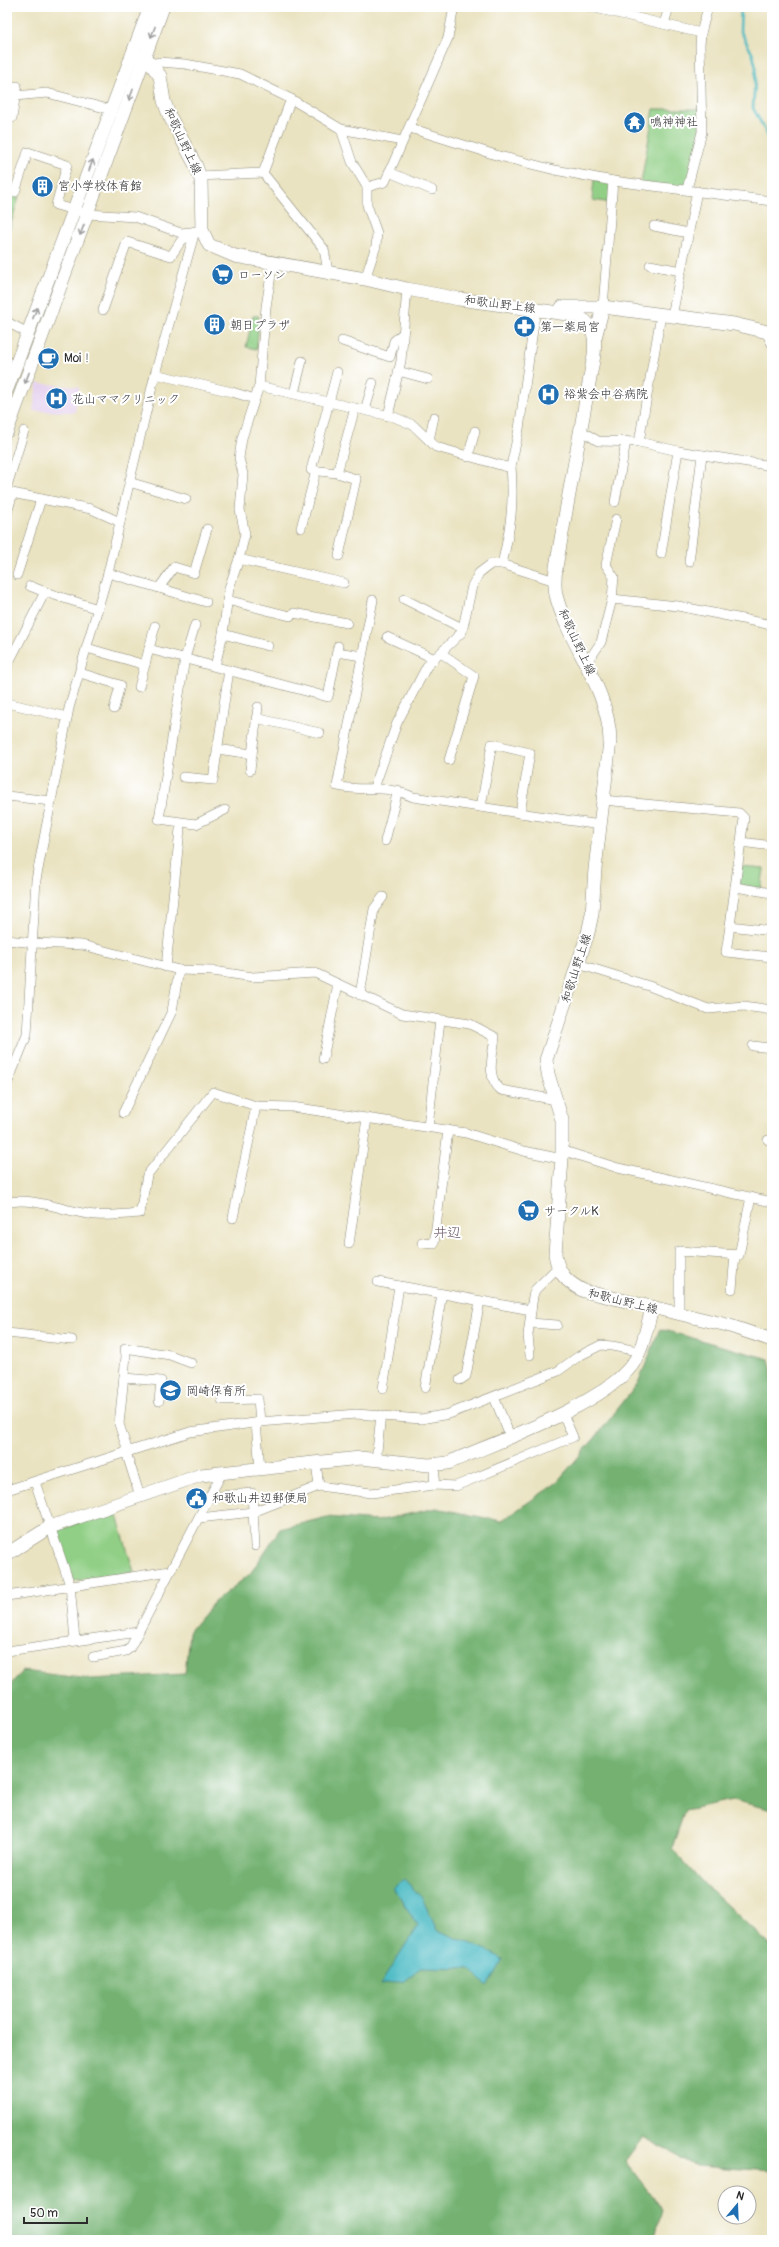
<svg xmlns="http://www.w3.org/2000/svg" width="779" height="2247" font-family="Pangolin,'Klee One',sans-serif">
	<style>
		.built { fill: #e6d3f0 }
		.green { fill: #90cf85; stroke: #5e7d58 }
		.forest { fill: #74b272; stroke: #506e4e }
		.water { fill: #4dbbc5; stroke: #3c7378 }
		.lines { fill: none; stroke-linecap: round; stroke-linejoin: round }
		.stream { stroke: #4dbbc5; stroke-width: 2.5 }
		.street-casing { stroke: #8a8776; stroke-width: 10 }
		.secondary-casing { stroke: #8a8776; stroke-width: 14 }
		.street { stroke: #fff; stroke-width: 9 }
		.secondary { stroke: #fff; stroke-width: 13 }
		.oneway { stroke: #a0a0a0 }
		.labels { text-anchor: middle; stroke-width: 4; stroke-linejoin: round; paint-order: stroke }
		.poi-label { font-size: 12px; fill: #2b2b2b; stroke: #fff; text-anchor: start }
		.street-label { font-size: 12px; fill: #2b2b2b; stroke: #fff }
		.quarter-label { font-size: 14px; fill: #6c5766; stroke: #fff }
	</style>
	<rect width="100%" height="100%" fill="#fff"/>
	<filter id="ink" filterUnits="userSpaceOnUse"><feTurbulence type="fractalNoise" baseFrequency=".025" numOctaves="2"/><feDisplacementMap in="SourceGraphic" scale="8" xChannelSelector="R" yChannelSelector="G"/><feConvolveMatrix kernelMatrix="1 2 1 2 8 2 1 2 1" color-interpolation-filters="sRGB"/></filter>
	<filter id="wash" filterUnits="userSpaceOnUse"><feTurbulence type="fractalNoise" baseFrequency=".012" numOctaves="4" result="noise"/><feDisplacementMap in="SourceGraphic" scale="16" xChannelSelector="R" yChannelSelector="G"/><feGaussianBlur stdDeviation="0.9" result="paint"/><feColorMatrix in="noise" values="0 0 0 0 0 0 0 0 0 0 0 0 0 0 0 0 0 1.4 0 .05"/><feComposite in="paint" operator="in"/></filter>
	<g filter="url(#wash)">
		<rect width="100%" height="100%" fill="#eae3c1"/>
		<path class="built" d="M 37,383 L 79,387 L 75,412 L 33,411 Z"/>
		<g class="green">
			<path d="M 654,109 L 700,109 L 700,135 L 687,188 L 641,183 Z"/>
			<path d="M 594,179 L 613,183 L 612,203 L 592,200 Z"/>
			<path d="M 7,195 L 19,197 L 7,237 Z"/>
			<path d="M 253,316 L 259,316 L 257,349 L 246,347 Z"/>
			<path d="M 741,867 L 764,869 L 761,889 L 739,885 Z"/>
			<path d="M 115,1509 L 134,1572 L 73,1581 L 55,1532 Z"/>
		</g>
		<path class="forest" d="M 660,1329 L 769,1359 L 772,1372 L 772,1810 L 733,1800 L 685,1810 L 672,1848 L 706,1886 L 772,1947 L 772,2171 L 697,2166 L 643,2137 L 625,2161 L 662,2209 L 654,2240 L 7,2240 L 7,1689 L 22,1671 L 90,1679 L 185,1674 L 189,1632 L 213,1603 L 250,1574 L 280,1529 L 327,1517 L 377,1521 L 436,1508 L 501,1521 L 555,1484 L 595,1438 L 638,1383 Z"/>
		<path class="water" d="M 404,1879 L 422,1898 L 437,1930 L 487,1950 L 503,1959 L 487,1986 L 469,1968 L 422,1967 L 405,1981 L 380,1985 L 418,1925 L 393,1888 Z"/>
		<g class="lines">
			<path class="stream" d="M 741,7 L 740,30 L 753,55 L 756,68 L 753,108 L 768,136 L 772,163"/>
		</g>
	</g>
	<g filter="url(#ink)">
		<g class="lines">
			<defs>
				<g id="street">
					<path d="M 591,7 L 701,33"/>
					<path d="M 664,24 L 669,7"/>
					<path d="M 151,64 L 159,62 L 185,64 L 240,74 L 291,99 L 341,129 L 402,141"/>
					<path d="M 15,96 L 47,93 L 112,110"/>
					<path d="M 12,118 L 17,86"/>
					<path d="M 410,128 L 499,156 L 555,170 L 613,181 L 772,201"/>
					<path d="M 341,129 L 352,162 L 367,187"/>
					<path d="M 389,172 L 432,190"/>
					<path d="M 263,173 L 291,99"/>
					<path d="M 199,176 L 263,173 L 324,249 L 328,272"/>
					<path d="M 687,189 L 702,132 L 700,45 L 701,33 L 708,7"/>
					<path d="M 7,191 L 15,192 L 28,152 L 67,165 L 56,205 L 88,214 L 135,217 L 181,233 L 200,231"/>
					<path d="M 654,226 L 688,233"/>
					<path d="M 650,265 L 681,271"/>
					<path d="M 365,279 L 376,246 L 377,233 L 367,205 L 367,187 L 385,182 L 448,38 L 454,7"/>
					<path d="M 603,307 L 613,181"/>
					<path d="M 103,310 L 127,242 L 171,256 L 181,241 L 194,232"/>
					<path d="M 672,316 L 697,191"/>
					<path d="M 7,322 L 28,333"/>
					<path d="M 766,332 L 772,344"/>
					<path d="M 342,341 L 390,357 L 394,341 L 403,333"/>
					<path d="M 398,371 L 428,379"/>
					<path d="M 337,372 L 311,470 L 337,473 L 356,479 L 339,556"/>
					<path d="M 155,374 L 232,392 L 255,399"/>
					<path d="M 259,386 L 394,417 L 413,425 L 436,447 L 507,467 L 511,466 L 519,429 L 536,308"/>
					<path d="M 294,393 L 302,361"/>
					<path d="M 365,410 L 373,383"/>
					<path d="M 388,416 L 401,361 L 407,289"/>
					<path d="M 580,430 L 598,441 L 639,442 L 678,451 L 772,466"/>
					<path d="M 429,440 L 434,417"/>
					<path d="M 639,442 L 661,315"/>
					<path d="M 468,457 L 475,431"/>
					<path d="M 511,466 C 514,503 511,527 502,564 L 555,581"/>
					<path d="M 337,473 L 355,408"/>
					<path d="M 129,482 L 186,499"/>
					<path d="M 7,486 L 24,431"/>
					<path d="M 7,492 L 91,509 L 120,522"/>
					<path d="M 615,502 L 626,441"/>
					<path d="M 7,513 L 13,493"/>
					<path d="M 301,528 L 316,471"/>
					<path d="M 661,554 L 678,451"/>
					<path d="M 239,559 L 344,583"/>
					<path d="M 689,562 L 702,455"/>
					<path d="M 108,573 L 159,588 L 174,567 L 194,573 L 207,529"/>
					<path d="M 17,575 L 41,499"/>
					<path d="M 30,586 L 45,592"/>
					<path d="M 159,588 L 206,602"/>
					<path d="M 404,599 L 462,628"/>
					<path d="M 612,599 L 614,577 L 606,565 L 616,519"/>
					<path d="M 227,600 L 290,616 L 294,613 L 347,623"/>
					<path d="M 373,600 L 337,786 C 366,793 383,783 413,797 L 600,825"/>
					<path d="M 195,625 L 185,658 L 159,819 L 196,824 L 225,810"/>
					<path d="M 223,634 L 268,646"/>
					<path d="M 387,637 L 435,659"/>
					<path d="M 87,648 L 145,665"/>
					<path d="M 149,649 L 328,697 L 338,646"/>
					<path d="M 337,652 L 362,656"/>
					<path d="M 441,653 L 474,676 L 449,760"/>
					<path d="M 587,663 L 601,642 L 612,599 L 678,606 L 772,625"/>
					<path d="M 7,666 L 45,592 L 98,609"/>
					<path d="M 215,666 L 223,634 L 229,588 L 239,559 L 245,534 L 240,510 L 243,474 L 239,458 L 242,438 L 259,386 L 266,307 L 273,262"/>
					<path d="M 80,673 L 120,685 L 114,709"/>
					<path d="M 139,687 L 155,626"/>
					<path d="M 7,703 L 67,717"/>
					<path d="M 256,718 L 320,733"/>
					<path d="M 217,749 L 252,754"/>
					<path d="M 250,770 L 258,707"/>
					<path d="M 183,777 L 213,780 L 229,670"/>
					<path d="M 374,788 L 397,723 L 427,666 L 462,632 L 472,586 L 479,573 L 491,564 L 502,564"/>
					<path d="M 7,796 L 51,801"/>
					<path d="M 603,800 L 739,813 L 744,818 L 730,926 L 772,931"/>
					<path d="M 481,807 L 492,744 L 530,753 L 520,813"/>
					<path d="M 385,841 L 398,790"/>
					<path d="M 741,842 L 772,846"/>
					<path d="M 735,887 L 772,893"/>
					<path d="M 730,926 L 726,952 L 772,957"/>
					<path d="M 7,940 L 34,943 L 82,945 L 179,970 L 213,971 L 253,977 L 315,973 L 402,1014 L 470,1024 L 495,1037 C 493,1055 485,1077 501,1090 L 557,1100"/>
					<path d="M 578,964 L 649,986 L 708,1009 L 744,1006 L 772,1010"/>
					<path d="M 166,967 L 180,829"/>
					<path d="M 360,995 L 374,909 L 383,897"/>
					<path d="M 753,1046 L 772,1048"/>
					<path d="M 323,1059 L 338,984"/>
					<path d="M 7,1084 L 27,1035 L 36,880 L 69,708 L 108,573 L 155,374 L 195,231"/>
					<path d="M 123,1113 L 172,1011 L 179,970"/>
					<path d="M 428,1127 L 440,1020"/>
					<path d="M 768,1140 L 772,1141"/>
					<path d="M 561,1150 L 618,1168 L 772,1202"/>
					<path d="M 7,1203 C 30,1195 69,1213 96,1215 C 110,1216 125,1214 140,1213 L 147,1175 L 213,1092 L 256,1106 L 292,1107 L 466,1133 L 524,1151 L 562,1159"/>
					<path d="M 233,1218 L 256,1106"/>
					<path d="M 422,1243 L 434,1244 L 448,1130"/>
					<path d="M 349,1244 L 367,1118"/>
					<path d="M 378,1282 L 531,1310"/>
					<path d="M 732,1289 L 735,1255"/>
					<path d="M 679,1314 L 679,1251 L 739,1255 L 751,1197"/>
					<path d="M 530,1323 L 557,1325"/>
					<path d="M 7,1333 L 72,1340"/>
					<path d="M 530,1355 L 528,1335 L 533,1296 L 535,1290 L 557,1268"/>
					<path d="M 124,1378 L 161,1381 L 159,1401"/>
					<path d="M 460,1380 L 466,1376 L 480,1301"/>
					<path d="M 425,1388 L 442,1294"/>
					<path d="M 383,1389 L 399,1286"/>
					<path d="M 494,1397 L 510,1436"/>
					<path d="M 222,1400 L 258,1399 L 260,1422"/>
					<path d="M 256,1423 L 260,1468"/>
					<path d="M 126,1452 L 140,1496"/>
					<path d="M 128,1452 L 119,1424 L 126,1356 L 125,1348 L 170,1355 L 191,1363"/>
					<path d="M 376,1460 L 381,1415"/>
					<path d="M 316,1463 L 319,1486"/>
					<path d="M 35,1482 L 70,1585 L 75,1640"/>
					<path d="M 434,1485 L 435,1464"/>
					<path d="M 7,1490 L 190,1432 L 260,1422 L 356,1414 L 421,1419 L 449,1414 L 558,1371 L 579,1356 L 601,1345 L 612,1346 L 638,1351"/>
					<path d="M 210,1497 L 252,1493 L 255,1546"/>
					<path d="M 199,1518 L 253,1512 L 319,1486 L 371,1493 L 434,1485 L 456,1486 L 573,1437 L 563,1414"/>
					<path d="M 7,1596 L 170,1571"/>
					<path d="M 7,1651 L 138,1632"/>
					<path d="M 93,1657 L 126,1651 L 130,1648 L 222,1473"/>
				</g>
				<g id="secondary">
					<path d="M 133,53 L 151,64 L 160,76 L 164,101 L 169,115 L 196,166 L 201,180 L 202,230 L 209,245 L 235,256 L 365,279 L 407,289 L 459,299 L 574,315 C 594,322 596,336 594,355 L 556,567 C 555,576 554,586 556,595 C 569,646 609,687 610,741 L 595,869 L 592,914 L 588,933 L 546,1060 L 548,1074 L 562,1120 L 562,1159 L 555,1254 C 558,1273 566,1282 584,1291 L 727,1325 L 772,1340"/>
					<path d="M 562,307 L 603,307 L 734,324 L 772,333"/>
					<path d="M 595,338 L 603,307"/>
					<path d="M 7,389 L 150,7"/>
					<path d="M 7,431 L 163,7"/>
					<path d="M 7,1554 L 50,1527 L 201,1475 L 360,1458 L 429,1465 L 448,1463 C 496,1442 601,1406 632,1365 C 643,1350 647,1326 652,1308"/>
				</g>
			</defs>
			<use href="#street" class="street-casing"/>
			<use href="#secondary" class="secondary-casing"/>
			<use href="#street" class="street"/>
			<use href="#secondary" class="secondary"/>
		</g>
		<defs><path id="oneway-shaft" d="M-6 0H5M1.5-3L5.5 0L1.5 3" fill="none" stroke-width="1.6" stroke-linecap="round" stroke-linejoin="round"/></defs>
		<g class="oneway">
			<use href="#oneway-shaft" transform="translate(153 32) rotate(111)"/>
			<use href="#oneway-shaft" transform="translate(131 95) rotate(110)"/>
			<use href="#oneway-shaft" transform="translate(91 165) rotate(-70)"/>
			<use href="#oneway-shaft" transform="translate(82 230) rotate(111)"/>
			<use href="#oneway-shaft" transform="translate(35 313) rotate(-69)"/>
			<use href="#oneway-shaft" transform="translate(27 378) rotate(111)"/>
		</g>
	</g>
	<defs>
		<symbol id="temple-disc" viewBox="-11 -11 22 22"><circle r="9.5" fill="#1f6fb2" stroke="#fff"/><path d="M0-6L5-2H3V0L6.5 2.5H4V6H1.5V3h-3V6H-4V2.5H-6.5L-3 0V-2H-5Z" fill="#fff"/></symbol>
		<symbol id="building-disc" viewBox="-11 -11 22 22"><circle r="9.5" fill="#1f6fb2" stroke="#fff"/><path d="M-4-6H4V6H1V3H-1V6H-4ZM-2.5-4.3h1.7v1.8h-1.7ZM.8-4.3h1.7v1.8H.8ZM-2.5-1h1.7V.8h-1.7ZM.8-1h1.7V.8H.8Z" fill="#fff"/></symbol>
		<symbol id="supermarket-disc" viewBox="-11 -11 22 22"><circle r="9.5" fill="#1f6fb2" stroke="#fff"/><path d="M-6-5.5h2.5l.6 2H6L4.5 2H-2.5L-4.4-4H-6ZM-1.5 3.2a1.3 1.3 0 1 0 .1 0ZM3 3.2a1.3 1.3 0 1 0 .1 0Z" fill="#fff"/></symbol>
		<symbol id="pharmacy-disc" viewBox="-11 -11 22 22"><circle r="9.5" fill="#1f6fb2" stroke="#fff"/><path d="M-2-6h4v4h4v4h-4v4h-4v-4h-4v-4h4Z" fill="#fff"/></symbol>
		<symbol id="cafe-disc" viewBox="-11 -11 22 22"><circle r="9.5" fill="#1f6fb2" stroke="#fff"/><path d="M-5.5-4.5H6V0H3Q3 3.5 0 3.5H-2.5Q-5.5 3.5-5.5 0ZM3-3.2v2h1.7v-2ZM-6 4.5H4V6H-6Z" fill="#fff"/></symbol>
		<symbol id="hospital-disc" viewBox="-11 -11 22 22"><circle r="9.5" fill="#1f6fb2" stroke="#fff"/><path d="M-5-5h3v3.5h4V-5h3V5h-3V1.5h-4V5h-3Z" fill="#fff"/></symbol>
		<symbol id="school-disc" viewBox="-11 -11 22 22"><circle r="9.5" fill="#1f6fb2" stroke="#fff"/><path d="M0-5L7-2L0 1L-7-2ZM-4 1L0 2.5L4 1V4Q0 6-4 4Z" fill="#fff"/></symbol>
		<symbol id="civic-disc" viewBox="-11 -11 22 22"><circle r="9.5" fill="#1f6fb2" stroke="#fff"/><path d="M-.6-6.5H3V-4.5H.6V-3L4-1V1h2V6H-6V1h2V-1L-.6-3ZM-1.2 2.5V6h2.4V2.5Z" fill="#fff"/></symbol>
	</defs>
	<g fill-rule="evenodd">
		<use href="#temple-disc" x="622" y="110" width="25" height="25"/>
		<use href="#building-disc" x="30" y="174" width="25" height="25"/>
		<use href="#supermarket-disc" x="210" y="262" width="25" height="25"/>
		<use href="#building-disc" x="202" y="312" width="25" height="25"/>
		<use href="#pharmacy-disc" x="512" y="314" width="25" height="25"/>
		<use href="#cafe-disc" x="36" y="346" width="25" height="25"/>
		<use href="#hospital-disc" x="536" y="382" width="25" height="25"/>
		<use href="#hospital-disc" x="44" y="386" width="25" height="25"/>
		<use href="#supermarket-disc" x="516" y="1198" width="25" height="25"/>
		<use href="#school-disc" x="158" y="1378" width="25" height="25"/>
		<use href="#civic-disc" x="184" y="1486" width="25" height="25"/>
	</g>
	<g class="labels">
		<g class="poi-label">
			<text x="650" y="126">鳴神神社</text>
			<text x="58" y="190">宮小学校体育館</text>
			<text x="238" y="279">ローソン</text>
			<text x="230" y="329">朝日プラザ</text>
			<text x="540" y="331">第一薬局宮</text>
			<text x="64" y="362">Moi！</text>
			<text x="564" y="398">裕紫会中谷病院</text>
			<text x="72" y="403">花山ママクリニック</text>
			<text x="544" y="1215">サークルK</text>
			<text x="186" y="1395">岡崎保育所</text>
			<text x="212" y="1502">和歌山井辺郵便局</text>
		</g>
		<g class="street-label">
			<text transform="translate(183 141) rotate(65)" y="4">和歌山野上線</text>
			<text transform="translate(500 304) rotate(7)" y="4">和歌山野上線</text>
			<text transform="translate(577 642) rotate(65)" y="4">和歌山野上線</text>
			<text transform="translate(576 968) rotate(-72)" y="4">和歌山野上線</text>
			<text transform="translate(623 1301) rotate(14)" y="4">和歌山野上線</text>
		</g>
		<g class="quarter-label">
			<text x="447" y="1237">井辺</text>
		</g>
	</g>
	<rect width="779" height="2247" fill="none" stroke="#fff" stroke-width="24"/>
	<g transform="translate(737 2205) rotate(19)"><circle r="19" fill="#ffffff" stroke="#aaaaaa"/>
	<path d="M0-3L7 15L0 10L-7 15Z" fill="#1f6fb2"/>
	<text y="-6" font-size="11" font-weight="bold" text-anchor="middle" fill="#2b2b2b">N</text>
	</g>
	<path d="M24 2217v6h63v-6" fill="none" stroke="#2b2b2b" stroke-width="2"/>
	<text x="30" y="2217" font-size="12" fill="#2b2b2b" stroke="#ffffff" stroke-width="3" paint-order="stroke">50 m</text>
</svg>
